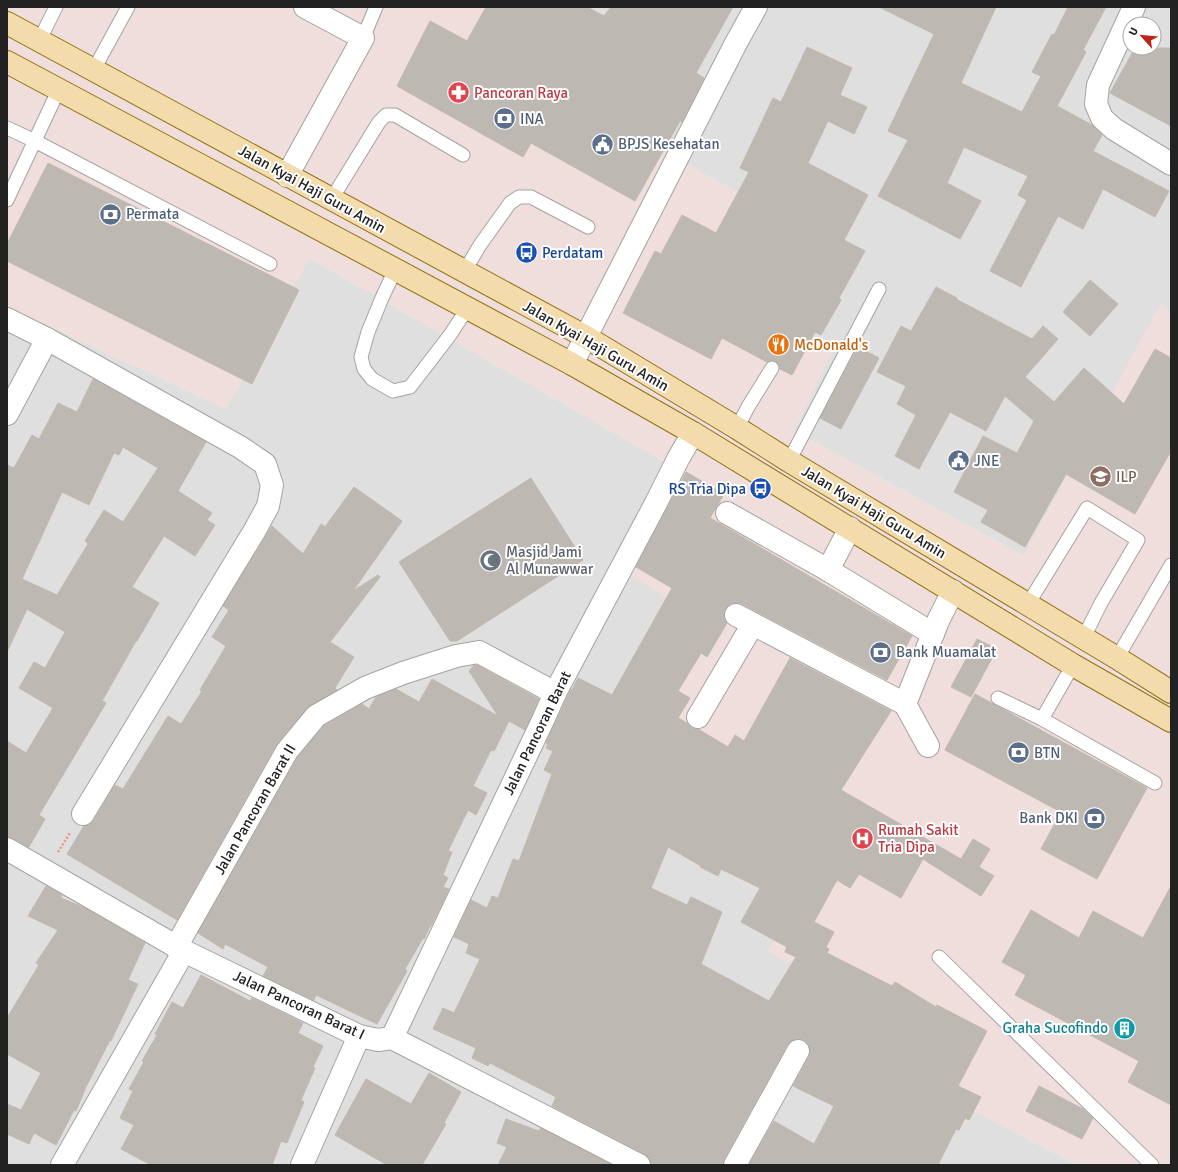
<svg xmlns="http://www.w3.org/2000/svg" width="1178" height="1172" font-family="Signika,sans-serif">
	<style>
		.residential { fill: #e0dfdf; fill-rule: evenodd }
		.commercial { fill: #efdedb }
		.building { fill: #beb8b2; stroke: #c1b8ad; fill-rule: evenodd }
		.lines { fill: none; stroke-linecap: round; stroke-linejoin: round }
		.service-casing { stroke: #a3a3a3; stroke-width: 15 }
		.minor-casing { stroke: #a3a3a3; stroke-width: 24 }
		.tertiary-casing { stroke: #a3a3a3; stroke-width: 24 }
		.primary-casing { stroke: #907210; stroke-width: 24 }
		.path { stroke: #ed957f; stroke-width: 2.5; stroke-dasharray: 2 2; stroke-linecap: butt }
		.service { stroke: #fff; stroke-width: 13 }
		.minor { stroke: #fff; stroke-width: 22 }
		.tertiary { stroke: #fff; stroke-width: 22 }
		.primary { stroke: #f3dbac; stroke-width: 22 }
		.labels { text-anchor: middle; stroke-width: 4; stroke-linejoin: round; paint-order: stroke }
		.health-label { font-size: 15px; fill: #be3a42; stroke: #fff; text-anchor: start }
		.service-label { font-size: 15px; fill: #4e5e75; stroke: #fff; text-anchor: start }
		.street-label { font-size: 15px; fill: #222; stroke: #fff }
		.transit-label { font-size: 15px; fill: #164399; stroke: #fff; text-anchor: start }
		.food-label { font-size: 15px; fill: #c56008; stroke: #fff; text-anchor: start }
		.education-label { font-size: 15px; fill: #785e54; stroke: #fff; text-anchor: start }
		.worship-label { font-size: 15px; fill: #5b616d; stroke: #fff; text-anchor: start }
		.culture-label { font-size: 15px; fill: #0d838f; stroke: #fff; text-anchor: end }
	</style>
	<rect width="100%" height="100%" fill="#f1efe9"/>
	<g class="residential">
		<path d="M 592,7 L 1171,7 L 1171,315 L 1161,304 L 1024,556 L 794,431 L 832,351 L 748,307 L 553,93 ZM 1130,24 L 1154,24 L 1154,48 L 1130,48 Z"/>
		<path d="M 309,258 L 679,470 L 710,622 L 769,838 L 867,1001 L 845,1043 L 1077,1165 L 7,1165 L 7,306 L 226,409 Z"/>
	</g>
	<path class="commercial" d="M 7,7 L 592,7 L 553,93 L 795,222 L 748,307 L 832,351 L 794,431 L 1024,556 L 1161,303 L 1171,315 L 1171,1165 L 1077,1165 L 845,1043 L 866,1000 L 768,952 L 803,882 L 626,761 L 710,622 L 621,570 L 679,470 L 309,258 L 226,409 L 7,306 Z"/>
	<g class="building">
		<path d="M 486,7 L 587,7 L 604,16 L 611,7 L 733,7 L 696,73 L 704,78 L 682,122 L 680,121 L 635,201 L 531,143 L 523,157 L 397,86 L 430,21 L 467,41 Z"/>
		<path d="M 879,7 L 996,7 L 961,83 L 1022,112 L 1041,76 L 1032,72 L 1052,34 L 1054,35 L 1068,7 L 1106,7 L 1083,50 L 1086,52 L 1057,106 L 1092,125 L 1102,135 L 1093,151 L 1169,191 L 1155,217 L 1103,189 L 1083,229 L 1058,216 L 1021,287 L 990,271 L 1027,200 L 1018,195 L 1028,176 L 964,147 L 947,183 L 981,201 L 960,239 L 878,196 L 908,140 L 888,131 L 934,34 Z"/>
		<path d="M 807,47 L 852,68 L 840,95 L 867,107 L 854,134 L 828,121 L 808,163 L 868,195 L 844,240 L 865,251 L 839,298 L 841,300 L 821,335 L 815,332 L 792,375 L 780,369 L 779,365 L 776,361 L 772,360 L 767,362 L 722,338 L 711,359 L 623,313 L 655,251 L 661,254 L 682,215 L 716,233 L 749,172 L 740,168 L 773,98 L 781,102 Z"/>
		<path d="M 1135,48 L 1171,48 L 1171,126 L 1110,93 Z"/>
		<path d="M 48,163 L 299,290 L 252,384 L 7,261 L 7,244 Z"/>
		<path d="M 1090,280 L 1118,304 L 1090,336 L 1063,312 Z"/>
		<path d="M 936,287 L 957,298 L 956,299 L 1032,339 L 1043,326 L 1058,339 L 1025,377 L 1054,402 L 1084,368 L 1124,404 L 1155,349 L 1171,358 L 1171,451 L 1135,514 L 1066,474 L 1025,547 L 981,522 L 988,510 L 954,492 L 983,436 L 1017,453 L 1034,421 L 1005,396 L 986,431 L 950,412 L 919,469 L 895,456 L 916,415 L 897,404 L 906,386 L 877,372 L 901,326 L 911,331 Z"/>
		<path d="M 858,347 L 879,358 L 841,429 L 820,418 Z"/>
		<path d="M 93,379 L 206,442 L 178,491 L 212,513 L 207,520 L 215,525 L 195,556 L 164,536 L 132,587 L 159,603 L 137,641 L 136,641 L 102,701 L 106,703 L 39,815 L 45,819 L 29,847 L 13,838 L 7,837 L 7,741 L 26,753 L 53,708 L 19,688 L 34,662 L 45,668 L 65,632 L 27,609 L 7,652 L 7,465 L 14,468 L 32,435 L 39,439 L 58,403 L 77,412 ZM 123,447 L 158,468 L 123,522 L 104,510 L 85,541 L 88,544 L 57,595 L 22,579 L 62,492 L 89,505 L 114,453 L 119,455 Z"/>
		<path d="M 686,472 L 724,494 L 710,518 L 912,636 L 887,680 L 742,604 L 736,603 L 730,604 L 725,609 L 724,615 L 725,621 L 727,623 L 707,657 L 701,653 L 678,691 L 690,698 L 678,718 L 687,723 L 692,728 L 698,729 L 728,747 L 735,735 L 744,741 L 790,658 L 891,711 L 841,790 L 961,859 L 973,839 L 990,849 L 979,867 L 994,876 L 981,896 L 923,859 L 901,898 L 859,874 L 850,888 L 837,880 L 814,922 L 834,932 L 826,947 L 829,949 L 827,953 L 892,986 L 895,982 L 936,1007 L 937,1005 L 987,1031 L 958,1086 L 981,1097 L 969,1120 L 965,1118 L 959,1130 L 956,1129 L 938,1165 L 749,1165 L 774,1121 L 814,1144 L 834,1106 L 793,1086 L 809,1057 L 810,1051 L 808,1044 L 804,1040 L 797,1039 L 792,1040 L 787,1045 L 724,1159 L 723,1165 L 651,1165 L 650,1159 L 645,1154 L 552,1106 L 556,1097 L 490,1063 L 488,1066 L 472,1058 L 476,1048 L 433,1029 L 443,1008 L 454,1013 L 480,959 L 466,953 L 469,944 L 454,937 L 471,900 L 487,908 L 492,896 L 498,898 L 513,859 L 519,861 L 552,774 L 544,770 L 553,751 L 546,748 L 548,744 L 546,743 L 571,689 L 572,690 L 578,678 L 612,695 L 672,588 L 636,567 ZM 668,847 L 701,866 L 700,867 L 718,876 L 721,869 L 760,888 L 741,922 L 787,947 L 785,952 L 796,957 L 769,1001 L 701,964 L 722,912 L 691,897 L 687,905 L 651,888 Z"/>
		<path d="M 531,478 L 583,560 L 457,641 L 450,641 L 399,562 Z"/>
		<path d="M 354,487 L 402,521 L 353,591 L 378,575 L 380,577 L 330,642 L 354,657 L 335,688 L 337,690 L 307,708 L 276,745 L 177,920 L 67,854 L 84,826 L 89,825 L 94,820 L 115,785 L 123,789 L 168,716 L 181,724 L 202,691 L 200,690 L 226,646 L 212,637 L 229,610 L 223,606 L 272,526 L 303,554 L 321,524 L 325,527 Z"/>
		<path d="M 977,639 L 997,649 L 971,697 L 951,687 Z"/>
		<path d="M 477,665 L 539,699 L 525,730 L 509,721 L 494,751 L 491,750 L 473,786 L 487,793 L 476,815 L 468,810 L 448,851 L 452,852 L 443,875 L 448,878 L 443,887 L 449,889 L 431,926 L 430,926 L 424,939 L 423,938 L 405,969 L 407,971 L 377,1024 L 316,995 L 314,1000 L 263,976 L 268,967 L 225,944 L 223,949 L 198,933 L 297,758 L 324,726 L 362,704 L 369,709 L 376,697 L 396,689 L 419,702 L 432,679 L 498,716 L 469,671 L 473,666 Z"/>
		<path d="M 975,694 L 1147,788 L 1097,879 L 1041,849 L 1061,812 L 945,750 Z"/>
		<path d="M 46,886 L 62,895 L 61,898 L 85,908 L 145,943 L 128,980 L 138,984 L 111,1041 L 110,1040 L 86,1087 L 76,1111 L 74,1110 L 56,1145 L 34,1133 L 29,1144 L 7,1134 L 7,1104 L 21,1110 L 41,1073 L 7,1054 L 7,1018 L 39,965 L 36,963 L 58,930 L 28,916 Z"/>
		<path d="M 1171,886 L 1171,1105 L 1128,1082 L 1139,1061 L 1015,995 L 1026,975 L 1002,962 L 1031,910 L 1079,938 L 1093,911 L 1143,938 Z"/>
		<path d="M 201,975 L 250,1001 L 252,998 L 303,1023 L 298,1033 L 323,1046 L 313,1067 L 315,1068 L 301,1100 L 304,1102 L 287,1143 L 281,1141 L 272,1165 L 151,1165 L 121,1149 L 134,1125 L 120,1118 L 133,1091 L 129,1089 L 144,1062 L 142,1061 L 157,1035 L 155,1034 L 172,1002 L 183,1008 Z"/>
		<path d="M 429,1073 L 461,1092 L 444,1123 L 446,1124 L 422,1165 L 387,1165 L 335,1135 L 366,1079 L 411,1104 Z"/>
		<path d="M 1039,1086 L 1083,1109 L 1093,1118 L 1082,1139 L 1026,1111 Z"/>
		<path d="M 506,1119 L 539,1131 L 541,1128 L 612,1165 L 498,1165 L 507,1147 L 497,1143 Z"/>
	</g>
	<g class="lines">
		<defs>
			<g id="service">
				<path d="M 363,38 L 376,7"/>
				<path d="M 39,41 L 56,7"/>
				<path d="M 93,71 L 128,7"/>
				<path d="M 7,128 L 35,141 L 270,264"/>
				<path d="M 7,200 L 59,89"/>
				<path d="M 331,200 L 379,122 L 386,115 L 395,115 L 463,155"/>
				<path d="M 395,270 L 382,298 L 368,332 L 361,357 L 364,369 L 372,379 L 393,391 L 410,387 L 450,335 L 467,309"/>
				<path d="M 464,272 L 480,245 L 510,203 L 519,197 L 531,197 L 588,227"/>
				<path d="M 737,428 L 748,407 L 772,368"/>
				<path d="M 789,461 L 879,289"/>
				<path d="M 1028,604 L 1087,508 L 1138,540 L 1101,603 L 1084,637"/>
				<path d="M 1117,658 L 1171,565"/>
				<path d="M 998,698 L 1042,719 L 1155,783"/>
				<path d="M 1042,719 L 1073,665"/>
				<path d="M 939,957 L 1152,1165"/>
			</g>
			<g id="minor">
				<path d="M 1134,7 L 1098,85 L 1096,104 L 1102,118 L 1114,129 L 1171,164"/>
				<path d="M 287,176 L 363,38 L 305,7"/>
				<path d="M 7,319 L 47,339 L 240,447 L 265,464 L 272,485 L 268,506 L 255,530 L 83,814"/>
				<path d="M 7,414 L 47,339"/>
				<path d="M 727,513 L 828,570 L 933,634"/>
				<path d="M 828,570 L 850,528"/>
				<path d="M 736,615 L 905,704 L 928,746"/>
				<path d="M 905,704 L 938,621 L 953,591"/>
				<path d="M 698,717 L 753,624"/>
				<path d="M 7,849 L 184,951 L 359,1036 L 378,1040 L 392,1038 L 639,1165"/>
				<path d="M 176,947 L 287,751 L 316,716 L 365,688 L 403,673 L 456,656 L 479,652 L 555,693"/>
				<path d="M 392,1038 L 544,718 L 555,693 L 656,503 L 678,459 L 693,433"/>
				<path d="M 62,1165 L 184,951"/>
				<path d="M 302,1165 L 359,1036"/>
				<path d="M 735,1165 L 798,1051"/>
			</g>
			<path id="tertiary" d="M 572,364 L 736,43 L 756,7"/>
			<g id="primary">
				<path d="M 7,23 L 586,337 L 737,428 L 789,461 L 1117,658 L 1171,692"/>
				<path d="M 7,62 L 572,364 L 693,433 L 1073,665 L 1171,721"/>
			</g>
		</defs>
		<use href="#service" class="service-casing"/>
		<use href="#minor" class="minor-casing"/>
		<use href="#tertiary" class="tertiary-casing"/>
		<use href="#primary" class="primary-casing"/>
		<path class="path" d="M 58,852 L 70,833"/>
		<use href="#service" class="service"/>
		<use href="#minor" class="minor"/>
		<use href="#tertiary" class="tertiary"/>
		<use href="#primary" class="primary"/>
	</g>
	<defs>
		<symbol id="pharmacy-disc" viewBox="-11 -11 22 22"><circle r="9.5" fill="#e0444e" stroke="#fff"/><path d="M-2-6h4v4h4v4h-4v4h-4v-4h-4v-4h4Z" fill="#fff"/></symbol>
		<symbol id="bank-disc" viewBox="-11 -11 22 22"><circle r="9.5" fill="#5c6f8a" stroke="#fff"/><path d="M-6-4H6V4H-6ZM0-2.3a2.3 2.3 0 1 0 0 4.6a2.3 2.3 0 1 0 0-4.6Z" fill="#fff"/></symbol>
		<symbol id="civic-disc" viewBox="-11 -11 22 22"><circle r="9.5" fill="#5c6f8a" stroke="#fff"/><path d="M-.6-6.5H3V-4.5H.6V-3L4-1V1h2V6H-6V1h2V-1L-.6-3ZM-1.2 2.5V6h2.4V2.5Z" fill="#fff"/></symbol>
		<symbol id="bus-disc" viewBox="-11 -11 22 22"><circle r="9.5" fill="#1a4fb4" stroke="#fff"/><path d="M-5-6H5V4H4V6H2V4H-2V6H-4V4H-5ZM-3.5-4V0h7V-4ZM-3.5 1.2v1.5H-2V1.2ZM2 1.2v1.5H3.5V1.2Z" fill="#fff"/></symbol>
		<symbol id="restaurant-disc" viewBox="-11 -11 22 22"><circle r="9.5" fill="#e8710a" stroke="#fff"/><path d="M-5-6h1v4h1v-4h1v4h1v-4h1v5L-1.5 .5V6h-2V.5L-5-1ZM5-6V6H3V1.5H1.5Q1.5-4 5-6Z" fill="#fff"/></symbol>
		<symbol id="school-disc" viewBox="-11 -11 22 22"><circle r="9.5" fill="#8d6e63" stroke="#fff"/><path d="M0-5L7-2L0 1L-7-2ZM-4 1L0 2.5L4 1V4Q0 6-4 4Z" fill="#fff"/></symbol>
		<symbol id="mosque-disc" viewBox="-11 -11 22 22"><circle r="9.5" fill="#6b7280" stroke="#fff"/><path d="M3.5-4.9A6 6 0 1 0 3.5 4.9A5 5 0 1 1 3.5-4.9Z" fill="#fff"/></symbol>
		<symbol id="hospital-disc" viewBox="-11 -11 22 22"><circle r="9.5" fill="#e0444e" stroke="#fff"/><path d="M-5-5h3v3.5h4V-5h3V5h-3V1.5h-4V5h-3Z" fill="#fff"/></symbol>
		<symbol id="building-disc" viewBox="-11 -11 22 22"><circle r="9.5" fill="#0f9aa8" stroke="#fff"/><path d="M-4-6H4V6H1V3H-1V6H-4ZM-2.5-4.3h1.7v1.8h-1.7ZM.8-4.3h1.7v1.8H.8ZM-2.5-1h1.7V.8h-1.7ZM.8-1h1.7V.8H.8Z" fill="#fff"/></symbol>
	</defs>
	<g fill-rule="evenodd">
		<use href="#pharmacy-disc" x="446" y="80" width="25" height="25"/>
		<use href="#bank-disc" x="492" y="106" width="25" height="25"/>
		<use href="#civic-disc" x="590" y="132" width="25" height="25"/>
		<use href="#bank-disc" x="98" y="202" width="25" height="25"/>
		<use href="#bus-disc" x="514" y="240" width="25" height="25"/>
		<use href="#restaurant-disc" x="766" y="332" width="25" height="25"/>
		<use href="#civic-disc" x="946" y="448" width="25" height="25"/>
		<use href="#school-disc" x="1088" y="464" width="25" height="25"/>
		<use href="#bus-disc" x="748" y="476" width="25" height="25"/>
		<use href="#mosque-disc" x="478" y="548" width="25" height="25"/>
		<use href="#bank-disc" x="868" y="640" width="25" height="25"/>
		<use href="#bank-disc" x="1006" y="740" width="25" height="25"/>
		<use href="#bank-disc" x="1082" y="806" width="25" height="25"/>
		<use href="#hospital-disc" x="850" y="826" width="25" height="25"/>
		<use href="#building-disc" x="1112" y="1016" width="25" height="25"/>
	</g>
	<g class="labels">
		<g class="health-label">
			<text x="474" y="98">Pancoran Raya</text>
			<text x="878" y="835">Rumah Sakit<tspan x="878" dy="17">Tria Dipa</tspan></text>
		</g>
		<g class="service-label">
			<text x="520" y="124">INA</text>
			<text x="618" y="149">BPJS Kesehatan</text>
			<text x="126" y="219">Permata</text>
			<text x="974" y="466">JNE</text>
			<text x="896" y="657">Bank Muamalat</text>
			<text x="1034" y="758">BTN</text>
			<text x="1078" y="823" text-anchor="end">Bank DKI</text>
		</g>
		<g class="street-label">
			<text transform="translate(312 189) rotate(29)" y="5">Jalan Kyai Haji Guru Amin</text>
			<text transform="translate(596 346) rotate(30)" y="5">Jalan Kyai Haji Guru Amin</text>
			<text transform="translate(874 512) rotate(31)" y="5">Jalan Kyai Haji Guru Amin</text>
			<text transform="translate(537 733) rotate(-64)" y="5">Jalan Pancoran Barat</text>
			<text transform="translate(255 809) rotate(-60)" y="5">Jalan Pancoran Barat II</text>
			<text transform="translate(299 1005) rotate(25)" y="5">Jalan Pancoran Barat I</text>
		</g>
		<g class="transit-label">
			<text x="542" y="258">Perdatam</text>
			<text x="746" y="494" text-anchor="end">RS Tria Dipa</text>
		</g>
		<g class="food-label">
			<text x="794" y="350">McDonald's</text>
		</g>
		<g class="education-label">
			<text x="1116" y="482">ILP</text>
		</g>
		<g class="worship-label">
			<text x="506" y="557">Masjid Jami<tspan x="506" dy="17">Al Munawwar</tspan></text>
		</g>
		<g class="culture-label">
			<text x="1108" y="1033">Graha Sucofindo</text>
		</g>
	</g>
	<rect width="1178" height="1172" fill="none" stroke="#222222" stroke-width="16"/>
	<g transform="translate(1142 36) rotate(297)"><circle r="19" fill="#ffffff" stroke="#a7a7a7"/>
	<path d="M0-3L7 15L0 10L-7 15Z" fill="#bf2515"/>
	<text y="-6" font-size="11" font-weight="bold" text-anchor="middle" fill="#222222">U</text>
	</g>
</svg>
